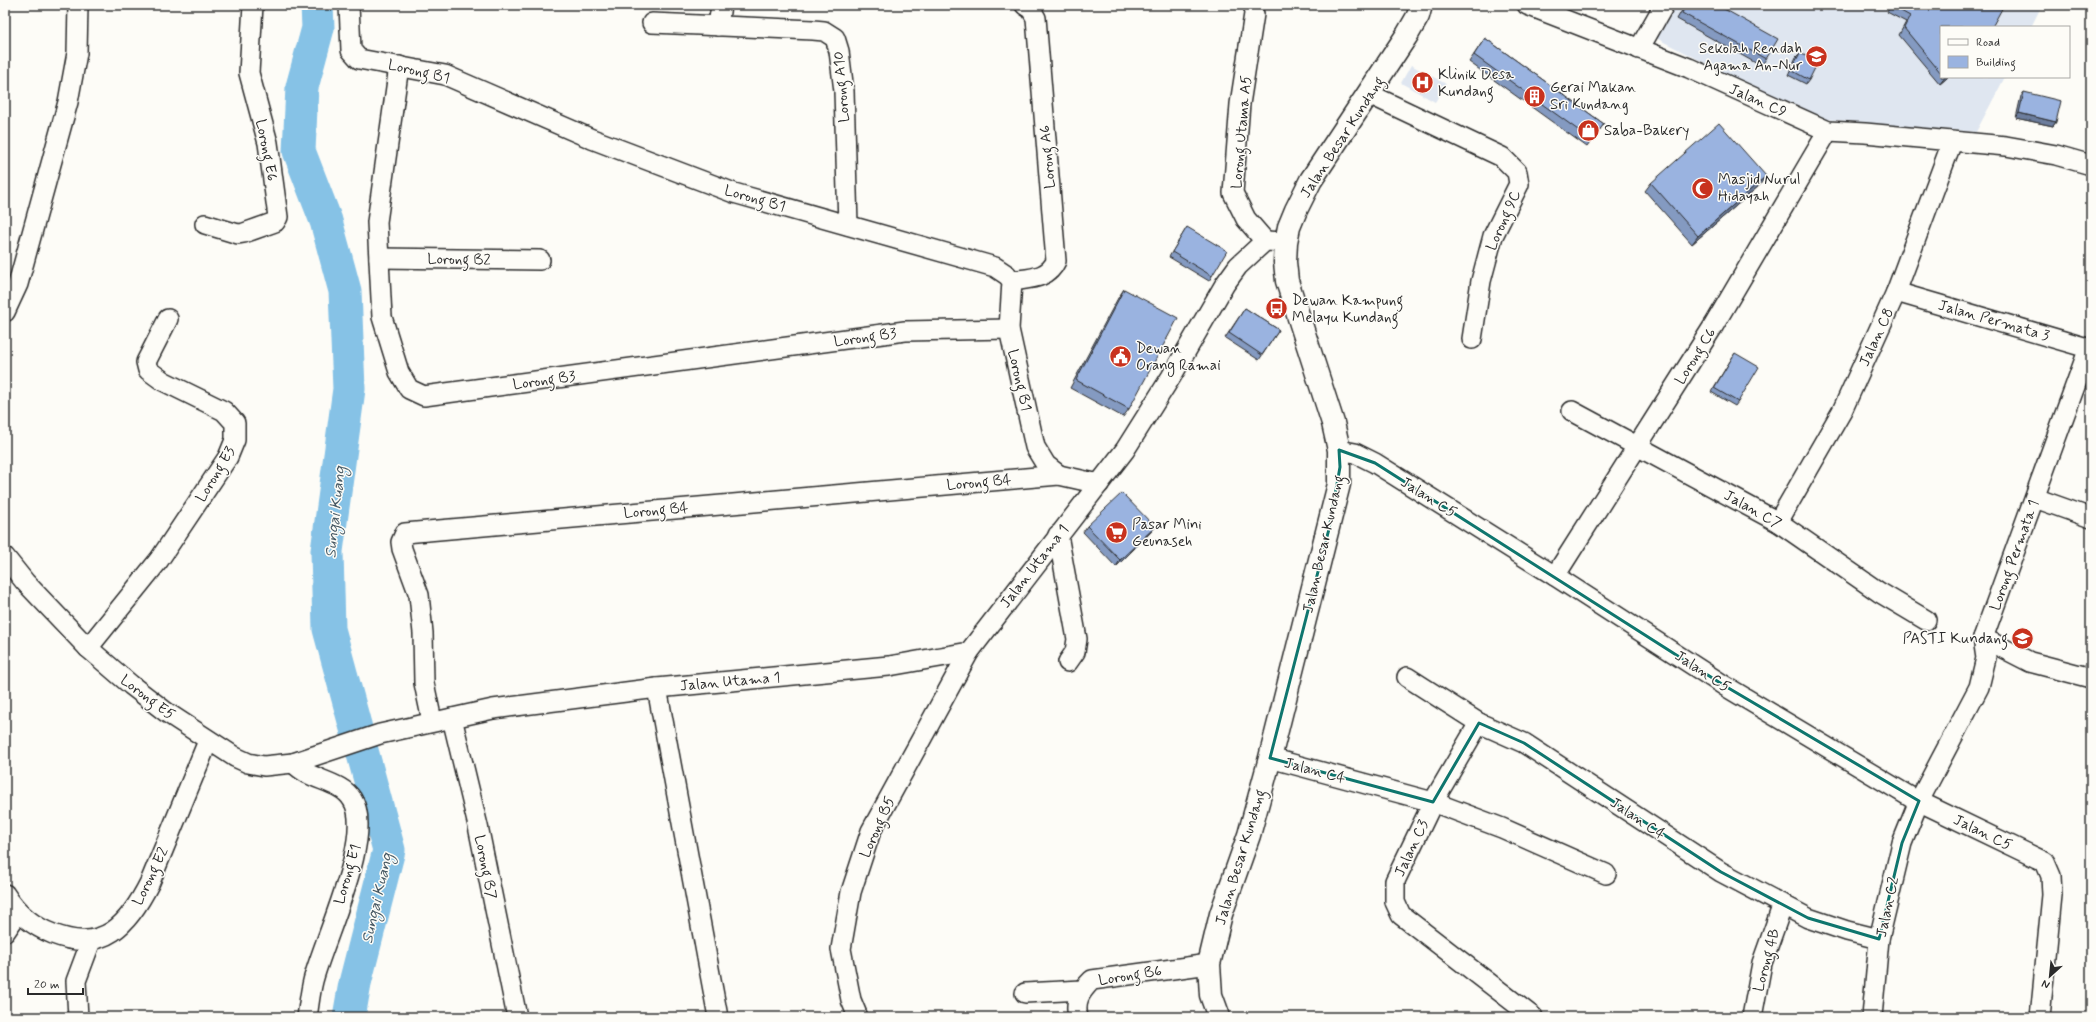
<svg xmlns="http://www.w3.org/2000/svg" width="2096" height="1022" font-family="Mynerve,sans-serif">
	<style>
		.built { fill: #dfe6f0 }
		.lines { fill: none; stroke-linecap: round; stroke-linejoin: round }
		.river { stroke: #86c2e6; stroke-width: 33 }
		.minor-casing { stroke: #2b2b2b; stroke-width: 22 }
		.major-casing { stroke: #2b2b2b; stroke-width: 25 }
		.minor { stroke: #fdfcf7; stroke-width: 19 }
		.major { stroke: #fdfcf7; stroke-width: 22 }
		.wall { fill: #849ac1; stroke: #2b2b2b }
		.shaded-wall { fill: #6c7d9d; stroke: #2b2b2b }
		.building { fill: #9ab3e0; stroke: #2b2b2b }
		.marked { fill: none; stroke: #0f766e; stroke-width: 3; stroke-linejoin: round }
		.labels { text-anchor: middle; stroke-width: 3; stroke-linejoin: round; paint-order: stroke }
		.poi-label { font-size: 15px; fill: #2b2b2b; stroke: #fdfcf7; text-anchor: start }
		.street-label { font-size: 15px; fill: #2b2b2b; stroke: #fdfcf7 }
		.water-label { font-size: 16px; font-style: italic; fill: #465863; stroke: #fdfcf7 }
	</style>
	<rect width="100%" height="100%" fill="#fdfcf7"/>
	<filter id="ink" filterUnits="userSpaceOnUse"><feTurbulence type="fractalNoise" baseFrequency=".025" numOctaves="2"/><feDisplacementMap in="SourceGraphic" scale="8" xChannelSelector="R" yChannelSelector="G"/><feConvolveMatrix kernelMatrix="1 2 1 2 8 2 1 2 1" color-interpolation-filters="sRGB"/></filter>
	<g filter="url(#ink)">
		<g class="built">
			<path d="M 1672,5 L 2042,5 L 2031,27 L 1941,27 L 1941,77 L 2005,77 L 1976,132 L 1813,118 L 1654,37 Z"/>
			<path d="M 1411,65 L 1446,84 L 1435,102 L 1401,83 Z"/>
		</g>
		<g class="lines">
			<path class="river" d="M 317,5 L 318,28 L 302,87 L 299,151 L 326,221 L 345,291 L 349,389 L 327,551 L 329,629 L 389,850 L 355,983 L 349,1017"/>
			<defs>
				<g id="minor">
					<path d="M 349,5 L 351,50 L 359,59 L 445,75 L 592,139 L 734,193 L 995,267 L 1007,275 L 1012,281 L 1009,329 L 1035,447 L 1046,465 L 1059,475"/>
					<path d="M 1527,5 L 1689,68 L 1828,131 L 1865,133 L 2006,146 L 2056,155 L 2091,165"/>
					<path d="M 1254,14 L 1240,104 L 1233,193 L 1246,219 L 1265,241"/>
					<path d="M 652,23 L 813,30 L 824,31 L 835,38 L 839,51 L 844,91 L 848,225"/>
					<path d="M 718,26 L 721,5"/>
					<path d="M 1639,49 L 1664,5"/>
					<path d="M 399,66 L 377,222 L 382,317 L 399,372 L 409,389 L 424,396 L 905,331 L 1009,329"/>
					<path d="M 1369,94 L 1502,157 L 1517,172 L 1519,184 L 1493,236 L 1481,281 L 1472,339"/>
					<path d="M 205,224 L 238,234 L 244,233 L 275,222 L 278,217 L 268,143 L 249,73 L 253,5"/>
					<path d="M 379,258 L 540,260"/>
					<path d="M 1012,281 C 1030,278 1048,279 1056,261 L 1036,18 L 1031,9 L 1025,5"/>
					<path d="M 1896,292 L 2091,349"/>
					<path d="M 5,312 L 18,284 L 68,102 L 77,53 L 78,5"/>
					<path d="M 1572,411 L 1778,522 L 1879,592 L 1926,620"/>
					<path d="M 1339,450 L 1355,453 L 1375,463 L 1555,576 L 1725,686 L 1912,798 L 2045,862 L 2051,876 L 2052,895 L 2040,1017"/>
					<path d="M 2035,498 L 2091,518"/>
					<path d="M 1778,522 L 1842,411 L 1896,292 L 1952,142"/>
					<path d="M 1058,535 L 1077,639 L 1075,652 L 1068,662"/>
					<path d="M 5,557 L 25,582 L 88,648 L 131,685 L 166,712 L 235,757 L 248,763 L 264,766 L 293,763 L 380,734 L 493,709 L 657,688 L 889,666 L 969,652 L 1125,450 L 1171,377 L 1225,284 L 1238,266 L 1265,241 L 1286,242"/>
					<path d="M 1555,576 L 1714,325 L 1828,131"/>
					<path d="M 1983,638 L 2030,662 L 2091,678"/>
					<path d="M 88,648 L 159,560 L 228,457 L 235,440 L 235,423 L 224,411 L 163,381 L 148,370 L 146,362 L 168,319"/>
					<path d="M 1407,677 L 1479,723 L 1524,743 L 1721,872 L 1808,918 L 1847,931 L 1879,939"/>
					<path d="M 657,688 L 718,1017"/>
					<path d="M 452,718 L 478,826 L 517,1017"/>
					<path d="M 432,721 L 424,683 L 423,633 L 419,595 L 402,549 L 401,542 L 405,533 L 1059,475 L 1099,484"/>
					<path d="M 1479,723 L 1433,802 L 1395,881 L 1395,902 L 1401,915 L 1533,1017"/>
					<path d="M 1270,758 L 1433,802 L 1502,828 L 1606,874"/>
					<path d="M 293,763 C 297,766 301,770 305,772 C 320,781 343,784 352,799 C 376,834 323,940 313,981 C 310,993 309,1005 307,1017"/>
					<path d="M 5,894 C 17,913 32,926 53,934 C 104,954 129,924 150,882 L 208,741"/>
					<path d="M 5,932 L 18,913"/>
					<path d="M 1025,993 L 1082,990"/>
					<path d="M 78,1017 L 76,981 L 91,941"/>
					<path d="M 858,1017 L 851,1000 L 841,949 L 851,892 L 871,831 L 969,652"/>
					<path d="M 1078,1017 C 1074,1000 1081,991 1092,980 L 1209,964"/>
					<path d="M 1752,1017 L 1762,963 L 1783,904"/>
					<path d="M 1872,1017 L 1879,939 L 1902,843 L 1919,801 L 1979,687 L 1986,658 L 1983,638 L 2089,348"/>
				</g>
				<path id="major" d="M 1219,1017 L 1211,995 L 1209,964 L 1221,914 L 1249,835 L 1270,758 L 1339,484 L 1339,450 L 1333,423 L 1287,281 L 1285,262 L 1286,242 L 1289,227 L 1296,210 L 1311,180 L 1407,35 L 1418,16 L 1421,5"/>
			</defs>
			<use href="#minor" class="minor-casing"/>
			<use href="#major" class="major-casing"/>
			<use href="#minor" class="minor"/>
			<use href="#major" class="major"/>
		</g>
		<g class="wall">
			<path d="M 1685,5 L 1717,5 L 1766,59 L 1761,66 L 1677,19 Z"/>
			<path d="M 1891,5 L 2004,5 L 1941,27 L 1941,77 L 1948,77 L 1940,84 L 1899,35 L 1906,22 L 1887,12 Z"/>
			<path d="M 1485,38 L 1604,124 L 1587,147 L 1469,62 Z"/>
			<path d="M 1800,53 L 1809,80 L 1806,84 L 1788,75 L 1796,57 Z"/>
			<path d="M 2024,92 L 2056,122 L 2053,126 L 2016,118 L 2021,96 Z"/>
			<path d="M 1651,183 L 1760,185 L 1692,244 L 1645,191 Z"/>
			<path d="M 1187,227 L 1212,276 L 1209,281 L 1169,257 Z"/>
			<path d="M 1124,289 L 1129,409 L 1123,417 L 1070,388 L 1118,298 Z"/>
			<path d="M 1245,308 L 1279,330 L 1259,360 L 1225,338 Z"/>
			<path d="M 1735,353 L 1738,402 L 1735,406 L 1711,392 Z"/>
			<path d="M 1087,526 L 1155,527 L 1150,533 L 1116,567 L 1083,532 Z"/>
		</g>
		<g class="shaded-wall">
			<path d="M 1945,77 L 1948,77 L 1940,84 Z"/>
			<path d="M 2019,113 L 2056,122 L 2053,126 L 2016,118 Z"/>
			<path d="M 1766,176 L 1760,185 L 1692,244 L 1698,236 Z"/>
			<path d="M 1155,527 L 1150,533 L 1116,567 L 1120,560 Z"/>
		</g>
		<g class="building">
			<path d="M 1686,5 L 1717,5 L 1778,39 L 1766,59 L 1682,13 Z"/>
			<path d="M 1892,5 L 2004,5 L 1992,27 L 1941,27 L 1941,73 L 1904,28 L 1910,16 L 1892,6 Z"/>
			<path d="M 1485,38 L 1604,124 L 1592,140 L 1474,55 Z"/>
			<path d="M 1800,53 L 1818,62 L 1809,80 L 1791,70 Z"/>
			<path d="M 2024,92 L 2061,101 L 2056,122 L 2019,113 Z"/>
			<path d="M 1719,123 L 1766,176 L 1698,236 L 1651,183 Z"/>
			<path d="M 1187,227 L 1227,251 L 1212,276 L 1172,252 Z"/>
			<path d="M 1124,289 L 1178,318 L 1129,409 L 1076,380 Z"/>
			<path d="M 1245,308 L 1279,330 L 1262,355 L 1229,333 Z"/>
			<path d="M 1735,353 L 1759,367 L 1738,402 L 1714,388 Z"/>
			<path d="M 1122,493 L 1155,527 L 1120,560 L 1087,526 Z"/>
		</g>
	</g>
	<path class="marked" d="M 1339,450 L 1375,463 L 1725,686 L 1919,801 L 1902,843 L 1879,939 L 1808,918 L 1721,872 L 1524,743 L 1479,723 L 1433,802 L 1270,758 L 1329,529 L 1340,467 Z"/>
	<defs>
		<symbol id="school-disc" viewBox="-11 -11 22 22"><circle r="9.5" fill="#c8321e" stroke="#fdfcf7"/><path d="M0-5L7-2L0 1L-7-2ZM-4 1L0 2.5L4 1V4Q0 6-4 4Z" fill="#fff"/></symbol>
		<symbol id="hospital-disc" viewBox="-11 -11 22 22"><circle r="9.5" fill="#c8321e" stroke="#fdfcf7"/><path d="M-5-5h3v3.5h4V-5h3V5h-3V1.5h-4V5h-3Z" fill="#fff"/></symbol>
		<symbol id="building-disc" viewBox="-11 -11 22 22"><circle r="9.5" fill="#c8321e" stroke="#fdfcf7"/><path d="M-4-6H4V6H1V3H-1V6H-4ZM-2.5-4.3h1.7v1.8h-1.7ZM.8-4.3h1.7v1.8H.8ZM-2.5-1h1.7V.8h-1.7ZM.8-1h1.7V.8H.8Z" fill="#fff"/></symbol>
		<symbol id="shop-disc" viewBox="-11 -11 22 22"><circle r="9.5" fill="#c8321e" stroke="#fdfcf7"/><path d="M-5-2.5h2.3a2.7 3.5 0 0 1 5.4 0H5L5.5 6h-11ZM-1.5-2.5h3a1.5 2.3 0 0 0-3 0Z" fill="#fff"/></symbol>
		<symbol id="mosque-disc" viewBox="-11 -11 22 22"><circle r="9.5" fill="#c8321e" stroke="#fdfcf7"/><path d="M3.5-4.9A6 6 0 1 0 3.5 4.9A5 5 0 1 1 3.5-4.9Z" fill="#fff"/></symbol>
		<symbol id="bus-disc" viewBox="-11 -11 22 22"><circle r="9.5" fill="#c8321e" stroke="#fdfcf7"/><path d="M-5-6H5V4H4V6H2V4H-2V6H-4V4H-5ZM-3.5-4V0h7V-4ZM-3.5 1.2v1.5H-2V1.2ZM2 1.2v1.5H3.5V1.2Z" fill="#fff"/></symbol>
		<symbol id="civic-disc" viewBox="-11 -11 22 22"><circle r="9.5" fill="#c8321e" stroke="#fdfcf7"/><path d="M-.6-6.5H3V-4.5H.6V-3L4-1V1h2V6H-6V1h2V-1L-.6-3ZM-1.2 2.5V6h2.4V2.5Z" fill="#fff"/></symbol>
		<symbol id="supermarket-disc" viewBox="-11 -11 22 22"><circle r="9.5" fill="#c8321e" stroke="#fdfcf7"/><path d="M-6-5.5h2.5l.6 2H6L4.5 2H-2.5L-4.4-4H-6ZM-1.5 3.2a1.3 1.3 0 1 0 .1 0ZM3 3.2a1.3 1.3 0 1 0 .1 0Z" fill="#fff"/></symbol>
	</defs>
	<g fill-rule="evenodd">
		<use href="#school-disc" x="1804" y="44" width="25" height="25"/>
		<use href="#hospital-disc" x="1410" y="70" width="25" height="25"/>
		<use href="#building-disc" x="1522" y="84" width="25" height="25"/>
		<use href="#shop-disc" x="1576" y="118" width="25" height="25"/>
		<use href="#mosque-disc" x="1690" y="176" width="25" height="25"/>
		<use href="#bus-disc" x="1264" y="296" width="25" height="25"/>
		<use href="#civic-disc" x="1108" y="344" width="25" height="25"/>
		<use href="#supermarket-disc" x="1104" y="520" width="25" height="25"/>
		<use href="#school-disc" x="2010" y="626" width="25" height="25"/>
	</g>
	<g class="labels">
		<g class="poi-label">
			<text x="1802" y="53" text-anchor="end">Sekolah Rendah<tspan x="1802" dy="17">Agama An-Nur</tspan></text>
			<text x="1438" y="79">Klinik Desa<tspan x="1438" dy="17">Kundang</tspan></text>
			<text x="1550" y="92">Gerai Makan<tspan x="1550" dy="17">Sri Kundang</tspan></text>
			<text x="1604" y="135">Saba-Bakery</text>
			<text x="1718" y="184">Masjid Nurul<tspan x="1718" dy="17">Hidayah</tspan></text>
			<text x="1292" y="305">Dewan Kampung<tspan x="1292" dy="17">Melayu Kundang</tspan></text>
			<text x="1136" y="353">Dewan<tspan x="1136" dy="17">Orang Ramai</tspan></text>
			<text x="1132" y="529">Pasar Mini<tspan x="1132" dy="17">Geunaseh</tspan></text>
			<text x="2008" y="643" text-anchor="end">PASTI Kundang</text>
		</g>
		<g class="street-label">
			<text transform="translate(419 71) rotate(13)" y="5">Lorong B1</text>
			<text transform="translate(841 87) rotate(-95)" y="5">Lorong A10</text>
			<text transform="translate(1758 100) rotate(24)" y="5">Jalan C9</text>
			<text transform="translate(1241 132) rotate(-85)" y="5">Lorong Utama A5</text>
			<text transform="translate(1342 137) rotate(-57)" y="5">Jalan Besar Kundang</text>
			<text transform="translate(267 150) rotate(79)" y="5">Lorong E6</text>
			<text transform="translate(1047 157) rotate(-95)" y="5">Lorong A6</text>
			<text transform="translate(755 198) rotate(16)" y="5">Lorong B1</text>
			<text transform="translate(1503 220) rotate(-66)" y="5">Lorong 9C</text>
			<text transform="translate(459 259) rotate(1)" y="5">Lorong B2</text>
			<text transform="translate(1994 320) rotate(16)" y="5">Jalan Permata 3</text>
			<text transform="translate(865 337) rotate(-8)" y="5">Lorong B3</text>
			<text transform="translate(1876 337) rotate(-65)" y="5">Jalan C8</text>
			<text transform="translate(1695 356) rotate(-58)" y="5">Lorong C6</text>
			<text transform="translate(544 380) rotate(-8)" y="5">Lorong B3</text>
			<text transform="translate(1020 380) rotate(77)" y="5">Lorong B1</text>
			<text transform="translate(215 474) rotate(-59)" y="5">Lorong E3</text>
			<text transform="translate(979 482) rotate(-5)" y="5">Lorong B4</text>
			<text transform="translate(1429 497) rotate(32)" y="5">Jalan C5</text>
			<text transform="translate(1753 509) rotate(29)" y="5">Jalan C7</text>
			<text transform="translate(656 510) rotate(-5)" y="5">Lorong B4</text>
			<text transform="translate(1323 544) rotate(-77)" y="5">Jalan Besar Kundang</text>
			<text transform="translate(2014 555) rotate(-70)" y="5">Lorong Permata 1</text>
			<text transform="translate(1034 566) rotate(-52)" y="5">Jalan Utama 1</text>
			<text transform="translate(1703 671) rotate(33)" y="5">Jalan C5</text>
			<text transform="translate(730 681) rotate(-5)" y="5">Jalan Utama 1</text>
			<text transform="translate(148 697) rotate(37)" y="5">Lorong E5</text>
			<text transform="translate(1315 770) rotate(15)" y="5">Jalan C4</text>
			<text transform="translate(1638 818) rotate(34)" y="5">Jalan C4</text>
			<text transform="translate(877 827) rotate(-66)" y="5">Lorong B5</text>
			<text transform="translate(1983 832) rotate(26)" y="5">Jalan C5</text>
			<text transform="translate(1411 848) rotate(-65)" y="5">Jalan C3</text>
			<text transform="translate(1240 857) rotate(-73)" y="5">Jalan Besar Kundang</text>
			<text transform="translate(486 867) rotate(79)" y="5">Lorong B7</text>
			<text transform="translate(347 874) rotate(-74)" y="5">Lorong E1</text>
			<text transform="translate(150 876) rotate(-64)" y="5">Lorong E2</text>
			<text transform="translate(1887 907) rotate(-78)" y="5">Jalan C2</text>
			<text transform="translate(1766 960) rotate(-75)" y="5">Lorong 4B</text>
			<text transform="translate(1130 975) rotate(-9)" y="5">Lorong B6</text>
		</g>
		<g class="water-label">
			<text transform="translate(334 512) rotate(-84)" y="6">Sungai Kuang</text>
			<text transform="translate(376 898) rotate(-77)" y="6">Sungai Kuang</text>
		</g>
	</g>
	<rect width="2096" height="1022" fill="none" stroke="#fdfcf7" stroke-width="20"/>
	<rect x="10" y="10" width="2076" height="1002" fill="none" stroke="#2b2b2b" stroke-width="1.5" filter="url(#ink)"/>
	<rect x="1940" y="26" width="130" height="52" fill="#fdfcf7" stroke="#a9a8a5"/>
	<rect x="1948" y="39" width="20" height="6" fill="#fdfcf7" stroke="#a9a8a5"/>
	<text x="1976" y="46" font-size="12" fill="#2b2b2b">Road</text>
	<rect x="1948" y="56" width="20" height="12" fill="#9ab3e0" stroke="#a9a8a5"/>
	<text x="1976" y="66" font-size="12" fill="#2b2b2b">Building</text>
	<g transform="translate(2050 976) rotate(207)" stroke="#fdfcf7" stroke-width="3" paint-order="stroke">
	<path d="M0-3L7 15L0 10L-7 15Z" fill="#2b2b2b"/>
	<text y="-6" font-size="11" font-weight="bold" text-anchor="middle" fill="#2b2b2b">N</text>
	</g>
	<path d="M28 988v6h55v-6" fill="none" stroke="#2b2b2b" stroke-width="2"/>
	<text x="34" y="988" font-size="12" fill="#2b2b2b" stroke="#fdfcf7" stroke-width="3" paint-order="stroke">20 m</text>
</svg>
